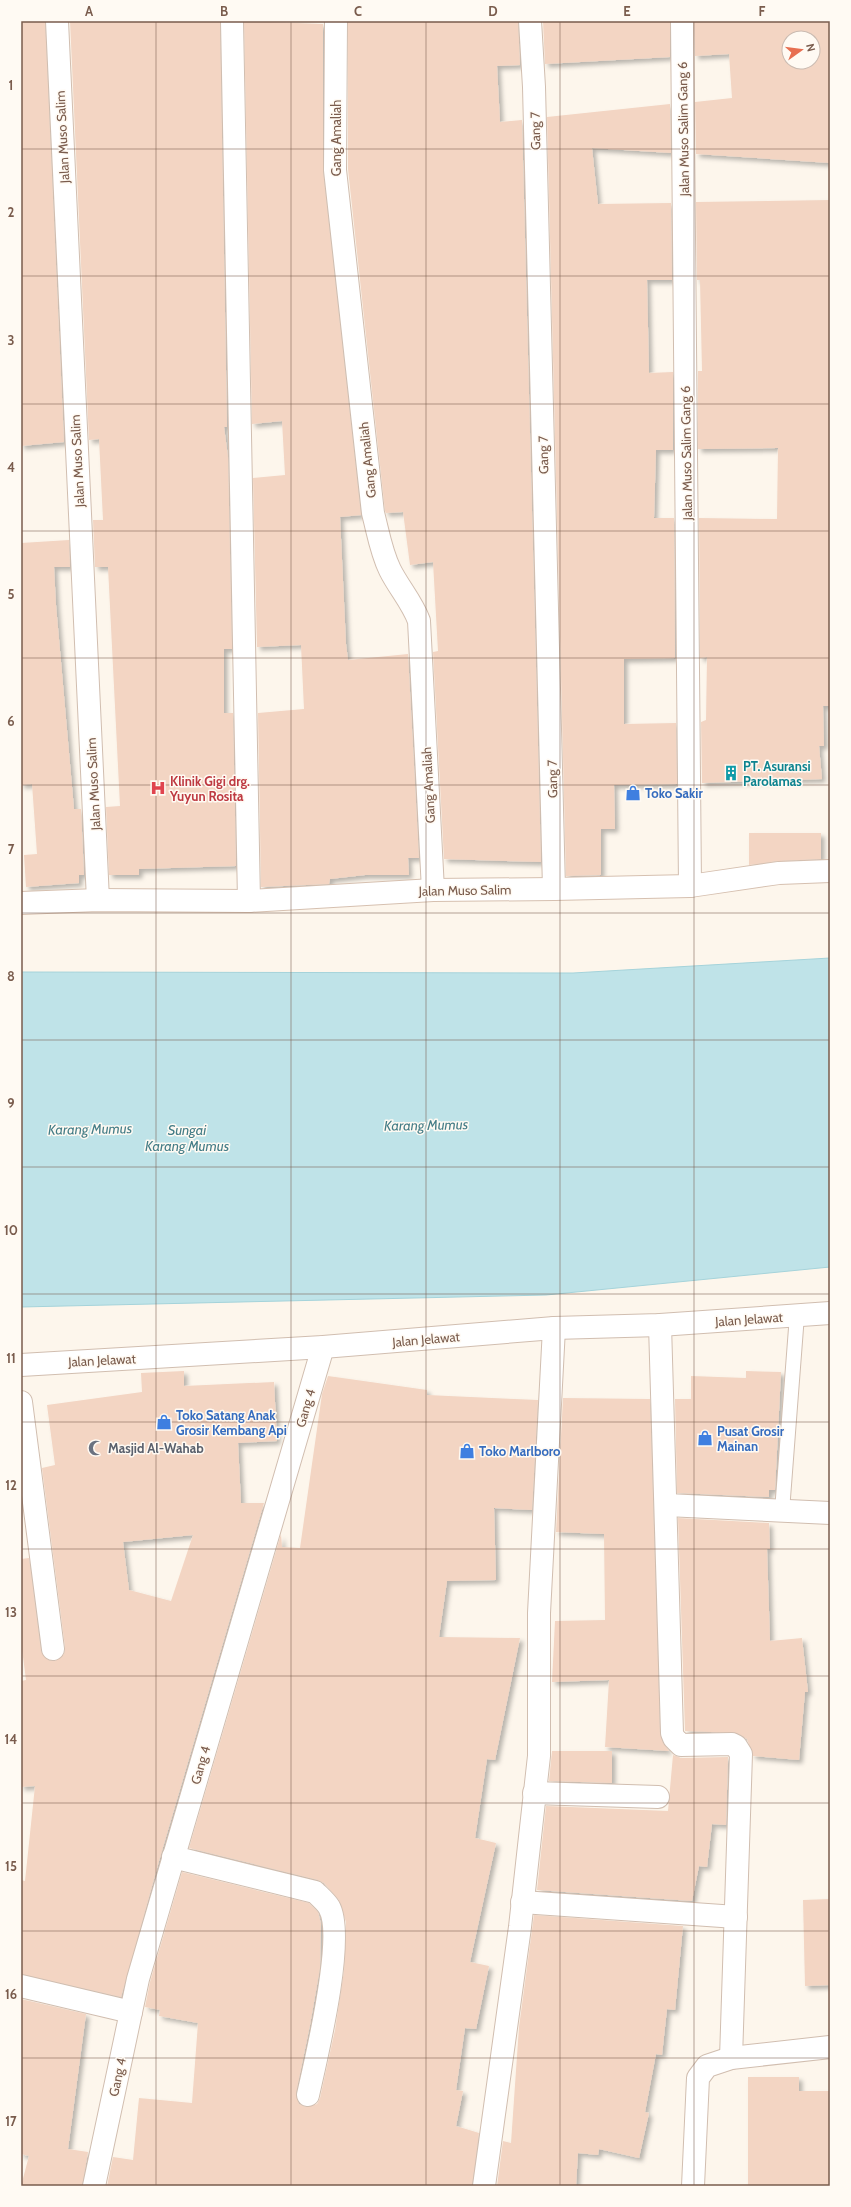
<svg xmlns="http://www.w3.org/2000/svg" width="851" height="2207" font-family="Cabin,sans-serif">
	<style>
		.water { fill: #bfe3e8; stroke: #a5d3da }
		.building { fill: #f3d5c3; fill-rule: evenodd; filter: url(#shadow) }
		.lines { fill: none; stroke-linecap: round; stroke-linejoin: round }
		.lane-casing { stroke: #d1beb0; stroke-width: 16 }
		.street-casing { stroke: #d1beb0; stroke-width: 24 }
		.secondary-casing { stroke: #d6c0b0; stroke-width: 24 }
		.lane { stroke: #fff; stroke-width: 14 }
		.street { stroke: #fff; stroke-width: 22 }
		.secondary { stroke: #fff; stroke-width: 22 }
		.grid { fill: none; stroke: #7a5c4d; stroke-width: 1; stroke-opacity: 0.55 }
		.labels { text-anchor: middle; stroke-width: 3; stroke-linejoin: round; paint-order: stroke }
		.street-label { font-size: 13px; fill: #7a5c4d; stroke: #fffaf3 }
		.culture-label { font-size: 13px; font-weight: bold; fill: #0d838f; stroke: #fffaf3; text-anchor: start }
		.health-label { font-size: 13px; font-weight: bold; fill: #be3a42; stroke: #fffaf3; text-anchor: start }
		.shop-label { font-size: 13px; font-weight: bold; fill: #366cbe; stroke: #fffaf3; text-anchor: start }
		.worship-label { font-size: 13px; font-weight: bold; fill: #5b616d; stroke: #fffaf3; text-anchor: start }
		.water-label { font-size: 14px; font-style: italic; fill: #437c86; stroke: #fffaf3 }
		.neatline { fill: none; stroke: #7a5c4d; stroke-width: 1.5 }
		.grid-label { font-size: 13px; text-anchor: middle; font-weight: bold; fill: #7a5c4d }
	</style>
	<defs>
		<filter id="shadow"><feDropShadow dx="3.5" dy="3.5" stdDeviation="2" flood-color="#0004"/></filter>
	</defs>
	<rect width="100%" height="100%" fill="#fdf6ec"/>
	<path class="water" d="M 830,958 L 830,1267 L 546,1295 L 21,1307 L 21,972 L 573,973 Z"/>
	<g class="building">
		<path d="M 21,21 L 45,21 L 64,442 L 21,446 Z"/>
		<path d="M 70,21 L 220,21 L 227,427 L 224,427 L 228,457 L 232,649 L 224,649 L 224,713 L 233,713 L 236,866 L 139,869 L 139,875 L 109,875 L 106,807 L 120,806 L 108,567 L 95,567 L 93,520 L 103,520 L 99,439 L 89,440 Z"/>
		<path d="M 244,21 L 323,24 L 323,171 L 361,515 L 340,517 L 346,644 L 348,660 L 408,654 L 419,858 L 408,858 L 409,875 L 365,875 L 330,879 L 329,884 L 261,887 L 258,713 L 304,709 L 301,645 L 257,647 L 253,478 L 285,475 L 282,421 L 252,424 Z"/>
		<path d="M 348,21 L 518,21 L 520,65 L 497,66 L 500,122 L 522,120 L 541,862 L 444,859 L 433,652 L 438,651 L 433,562 L 410,565 L 403,512 L 386,513 L 385,511 L 348,169 Z"/>
		<path d="M 543,21 L 670,21 L 670,57 L 545,64 Z"/>
		<path d="M 694,21 L 830,21 L 830,163 L 696,154 L 695,102 L 732,98 L 729,54 L 695,56 ZM 789,38 L 813,38 L 813,62 L 789,62 Z"/>
		<path d="M 670,104 L 671,153 L 592,148 L 598,204 L 671,203 L 672,280 L 647,280 L 649,373 L 673,372 L 673,450 L 656,450 L 654,518 L 674,518 L 675,658 L 624,659 L 624,724 L 676,723 L 677,784 L 614,785 L 615,829 L 601,829 L 601,875 L 566,876 L 547,117 Z"/>
		<path d="M 830,200 L 830,706 L 823,706 L 824,746 L 819,746 L 822,779 L 702,783 L 701,722 L 706,720 L 707,657 L 700,658 L 699,518 L 777,519 L 778,448 L 698,449 L 698,371 L 702,371 L 700,280 L 697,280 L 696,202 Z"/>
		<path d="M 69,540 L 70,567 L 54,567 L 56,605 L 74,809 L 81,809 L 84,875 L 79,875 L 79,883 L 26,887 L 24,855 L 37,854 L 32,784 L 21,785 L 21,543 Z"/>
		<path d="M 749,833 L 821,833 L 821,859 L 778,861 L 749,865 Z"/>
		<path d="M 184,1371 L 184,1386 L 274,1382 L 277,1441 L 238,1443 L 241,1503 L 264,1503 L 161,1854 L 121,1997 L 21,1974 L 21,1880 L 25,1881 L 35,1786 L 21,1787 L 21,1681 L 26,1680 L 21,1641 L 21,1559 L 29,1558 L 41,1651 L 48,1660 L 55,1661 L 64,1654 L 65,1647 L 42,1468 L 55,1465 L 47,1405 L 142,1392 L 141,1373 ZM 193,1535 L 171,1601 L 129,1590 L 123,1542 Z"/>
		<path d="M 746,1371 L 781,1372 L 775,1490 L 769,1490 L 769,1497 L 677,1493 L 675,1399 L 691,1399 L 691,1376 L 746,1378 Z"/>
		<path d="M 328,1376 L 427,1390 L 427,1395 L 538,1400 L 532,1510 L 494,1508 L 496,1580 L 447,1581 L 439,1637 L 520,1638 L 495,1760 L 487,1759 L 475,1838 L 496,1843 L 470,1962 L 489,1966 L 476,2029 L 465,2028 L 456,2090 L 463,2091 L 456,2126 L 479,2133 L 472,2186 L 107,2186 L 113,2157 L 133,2160 L 139,2098 L 192,2103 L 198,2023 L 159,2016 L 160,2010 L 145,2007 L 150,1982 L 182,1872 L 309,1903 L 318,1912 L 321,1924 L 320,1968 L 310,2025 L 296,2093 L 299,2104 L 306,2107 L 317,2104 L 320,2098 L 335,2030 L 344,1971 L 346,1922 L 339,1900 L 324,1883 L 318,1880 L 189,1848 L 281,1534 L 282,1547 L 300,1548 L 322,1394 Z"/>
		<path d="M 563,1398 L 650,1399 L 660,1733 L 663,1743 L 669,1751 L 605,1747 L 609,1680 L 552,1682 L 555,1621 L 605,1620 L 604,1534 L 556,1532 Z"/>
		<path d="M 678,1518 L 769,1523 L 770,1549 L 767,1549 L 770,1641 L 802,1638 L 808,1692 L 805,1692 L 799,1760 L 753,1756 L 747,1739 L 737,1733 L 685,1731 Z"/>
		<path d="M 552,1751 L 612,1751 L 612,1783 L 549,1781 Z"/>
		<path d="M 673,1755 L 681,1758 L 728,1757 L 726,1825 L 712,1824 L 707,1867 L 699,1866 L 692,1901 L 537,1890 L 546,1806 L 668,1811 Z"/>
		<path d="M 830,1899 L 830,1985 L 805,1986 L 803,1900 Z"/>
		<path d="M 534,1915 L 683,1926 L 675,2010 L 667,2009 L 662,2055 L 656,2054 L 645,2112 L 649,2113 L 639,2158 L 599,2149 L 598,2155 L 578,2153 L 576,2186 L 497,2186 L 503,2141 L 511,2143 L 519,2027 Z"/>
		<path d="M 21,1999 L 86,2014 L 68,2149 L 88,2152 L 82,2186 L 21,2186 L 29,2156 L 21,2154 Z"/>
		<path d="M 748,2077 L 799,2077 L 799,2091 L 830,2091 L 830,2186 L 748,2186 Z"/>
	</g>
	<g class="lines">
		<defs>
			<path id="lane" d="M 782,1511 L 797,1315"/>
			<g id="street">
				<path d="M 57,21 L 98,900"/>
				<path d="M 232,21 L 249,901"/>
				<path d="M 336,21 L 335,170 L 373,513 C 378,532 381,552 390,570 C 399,588 412,602 419,621 L 433,890"/>
				<path d="M 530,21 L 534,87 L 554,889"/>
				<path d="M 682,21 L 690,886"/>
				<path d="M 660,1325 L 672,1733 L 674,1738 L 681,1745 L 732,1744 L 736,1746 L 741,1754 L 731,2058"/>
				<path d="M 21,1365 L 323,1347 L 554,1328 L 660,1325 L 830,1313"/>
				<path d="M 21,1402 L 53,1649"/>
				<path d="M 667,1505 L 830,1513"/>
				<path d="M 534,1793 L 658,1797"/>
				<path d="M 173,1857 L 315,1892 C 319,1896 326,1902 329,1907 C 346,1936 316,2059 308,2095"/>
				<path d="M 522,1902 L 736,1917"/>
				<path d="M 21,1986 L 131,2012"/>
				<path d="M 94,2186 L 138,1979 L 323,1347"/>
				<path d="M 484,2186 L 520,1927 L 539,1756 L 539,1613 L 554,1328"/>
				<path d="M 693,2186 L 698,2078 L 707,2066 L 731,2058 L 830,2047"/>
			</g>
			<path id="secondary" d="M 21,903 L 98,900 L 249,901 L 433,890 L 554,889 L 690,886 L 779,873 L 830,871"/>
		</defs>
		<use href="#lane" class="lane-casing"/>
		<use href="#street" class="street-casing"/>
		<use href="#secondary" class="secondary-casing"/>
		<use href="#lane" class="lane"/>
		<use href="#street" class="street"/>
		<use href="#secondary" class="secondary"/>
	</g>
	<path class="grid" d="M 156,21 L 156,2186M 291,21 L 291,2186M 426,21 L 426,2186M 560,21 L 560,2186M 694,21 L 694,2186M 21,149 L 830,149M 21,276 L 830,276M 21,404 L 830,404M 21,531 L 830,531M 21,658 L 830,658M 21,785 L 830,785M 21,913 L 830,913M 21,1040 L 830,1040M 21,1167 L 830,1167M 21,1294 L 830,1294M 21,1422 L 830,1422M 21,1549 L 830,1549M 21,1676 L 830,1676M 21,1803 L 830,1803M 21,1931 L 830,1931M 21,2058 L 830,2058"/>
	<defs>
		<symbol id="building-bare" viewBox="-9 -9 18 18"><path d="M-4-6H4V6H1V3H-1V6H-4ZM-2.5-4.3h1.7v1.8h-1.7ZM.8-4.3h1.7v1.8H.8ZM-2.5-1h1.7V.8h-1.7ZM.8-1h1.7V.8H.8Z" fill="#0f9aa8" stroke="#fffaf3" stroke-width="2.5" paint-order="stroke"/></symbol>
		<symbol id="hospital-bare" viewBox="-9 -9 18 18"><path d="M-5-5h3v3.5h4V-5h3V5h-3V1.5h-4V5h-3Z" fill="#e0444e" stroke="#fffaf3" stroke-width="2.5" paint-order="stroke"/></symbol>
		<symbol id="shop-bare" viewBox="-9 -9 18 18"><path d="M-5-2.5h2.3a2.7 3.5 0 0 1 5.4 0H5L5.5 6h-11ZM-1.5-2.5h3a1.5 2.3 0 0 0-3 0Z" fill="#3f7fe0" stroke="#fffaf3" stroke-width="2.5" paint-order="stroke"/></symbol>
		<symbol id="mosque-bare" viewBox="-9 -9 18 18"><path d="M3.5-4.9A6 6 0 1 0 3.5 4.9A5 5 0 1 1 3.5-4.9Z" fill="#6b7280" stroke="#fffaf3" stroke-width="2.5" paint-order="stroke"/></symbol>
	</defs>
	<g fill-rule="evenodd">
		<use href="#building-bare" x="720" y="762" width="22" height="22"/>
		<use href="#hospital-bare" x="147" y="777" width="22" height="22"/>
		<use href="#shop-bare" x="622" y="782" width="22" height="22"/>
		<use href="#shop-bare" x="153" y="1411" width="22" height="22"/>
		<use href="#shop-bare" x="694" y="1427" width="22" height="22"/>
		<use href="#mosque-bare" x="85" y="1437" width="22" height="22"/>
		<use href="#shop-bare" x="456" y="1440" width="22" height="22"/>
	</g>
	<g class="labels">
		<g class="street-label">
			<text transform="translate(683 129) rotate(-91)" y="5">Jalan Muso Salim Gang 6</text>
			<text transform="translate(535 131) rotate(-91)" y="5">Gang 7</text>
			<text transform="translate(62 137) rotate(-93)" y="5">Jalan Muso Salim</text>
			<text transform="translate(336 138) rotate(-90)" y="5">Gang Amaliah</text>
			<text transform="translate(686 453) rotate(-91)" y="5">Jalan Muso Salim Gang 6</text>
			<text transform="translate(543 455) rotate(-91)" y="5">Gang 7</text>
			<text transform="translate(367 460) rotate(-96)" y="5">Gang Amaliah</text>
			<text transform="translate(77 461) rotate(-93)" y="5">Jalan Muso Salim</text>
			<text transform="translate(552 779) rotate(-91)" y="5">Gang 7</text>
			<text transform="translate(93 784) rotate(-93)" y="5">Jalan Muso Salim</text>
			<text transform="translate(428 785) rotate(-93)" y="5">Gang Amaliah</text>
			<text transform="translate(465 890) rotate(-1)" y="5">Jalan Muso Salim</text>
			<text transform="translate(749 1319) rotate(-4)" y="5">Jalan Jelawat</text>
			<text transform="translate(426 1339) rotate(-5)" y="5">Jalan Jelawat</text>
			<text transform="translate(102 1360) rotate(-3)" y="5">Jalan Jelawat</text>
			<text transform="translate(305 1408) rotate(-74)" y="5">Gang 4</text>
			<text transform="translate(200 1765) rotate(-74)" y="5">Gang 4</text>
			<text transform="translate(117 2077) rotate(-78)" y="5">Gang 4</text>
		</g>
		<g class="culture-label">
			<text x="743" y="771">PT. Asuransi<tspan x="743" dy="15">Parolamas</tspan></text>
		</g>
		<g class="health-label">
			<text x="170" y="786">Klinik Gigi drg.<tspan x="170" dy="15">Yuyun Rosita</tspan></text>
		</g>
		<g class="shop-label">
			<text x="645" y="798">Toko Sakir</text>
			<text x="176" y="1420">Toko Satang Anak<tspan x="176" dy="15">Grosir Kembang Api</tspan></text>
			<text x="717" y="1436">Pusat Grosir<tspan x="717" dy="15">Mainan</tspan></text>
			<text x="479" y="1456">Toko Marlboro</text>
		</g>
		<g class="worship-label">
			<text x="108" y="1453">Masjid Al-Wahab</text>
		</g>
		<g class="water-label">
			<text transform="translate(426 1125) rotate(-1)" y="5">Karang Mumus</text>
			<text transform="translate(90 1129) rotate(-1)" y="5">Karang Mumus</text>
			<text x="187" y="1135">Sungai<tspan x="187" dy="16">Karang Mumus</tspan></text>
		</g>
	</g>
	<rect width="851" height="2207" fill="none" stroke="#fffaf3" stroke-width="44"/>
	<g transform="translate(801 50) rotate(76)"><circle r="19" fill="#fffaf3" stroke="#cabbb1"/>
	<path d="M0-3L7 15L0 10L-7 15Z" fill="#e76f51"/>
	<text y="-6" font-size="11" font-weight="bold" text-anchor="middle" fill="#7a5c4d">N</text>
	</g>
	<rect x="22" y="22" width="807" height="2163" class="neatline"/>
	<g class="grid-label">
		<text x="89" y="16">A</text>
		<text x="224" y="16">B</text>
		<text x="358" y="16">C</text>
		<text x="493" y="16">D</text>
		<text x="627" y="16">E</text>
		<text x="762" y="16">F</text>
		<text x="11" y="90">1</text>
		<text x="11" y="217">2</text>
		<text x="11" y="345">3</text>
		<text x="11" y="472">4</text>
		<text x="11" y="599">5</text>
		<text x="11" y="726">6</text>
		<text x="11" y="854">7</text>
		<text x="11" y="981">8</text>
		<text x="11" y="1108">9</text>
		<text x="11" y="1235">10</text>
		<text x="11" y="1363">11</text>
		<text x="11" y="1490">12</text>
		<text x="11" y="1617">13</text>
		<text x="11" y="1744">14</text>
		<text x="11" y="1871">15</text>
		<text x="11" y="1999">16</text>
		<text x="11" y="2126">17</text>
	</g>
</svg>
